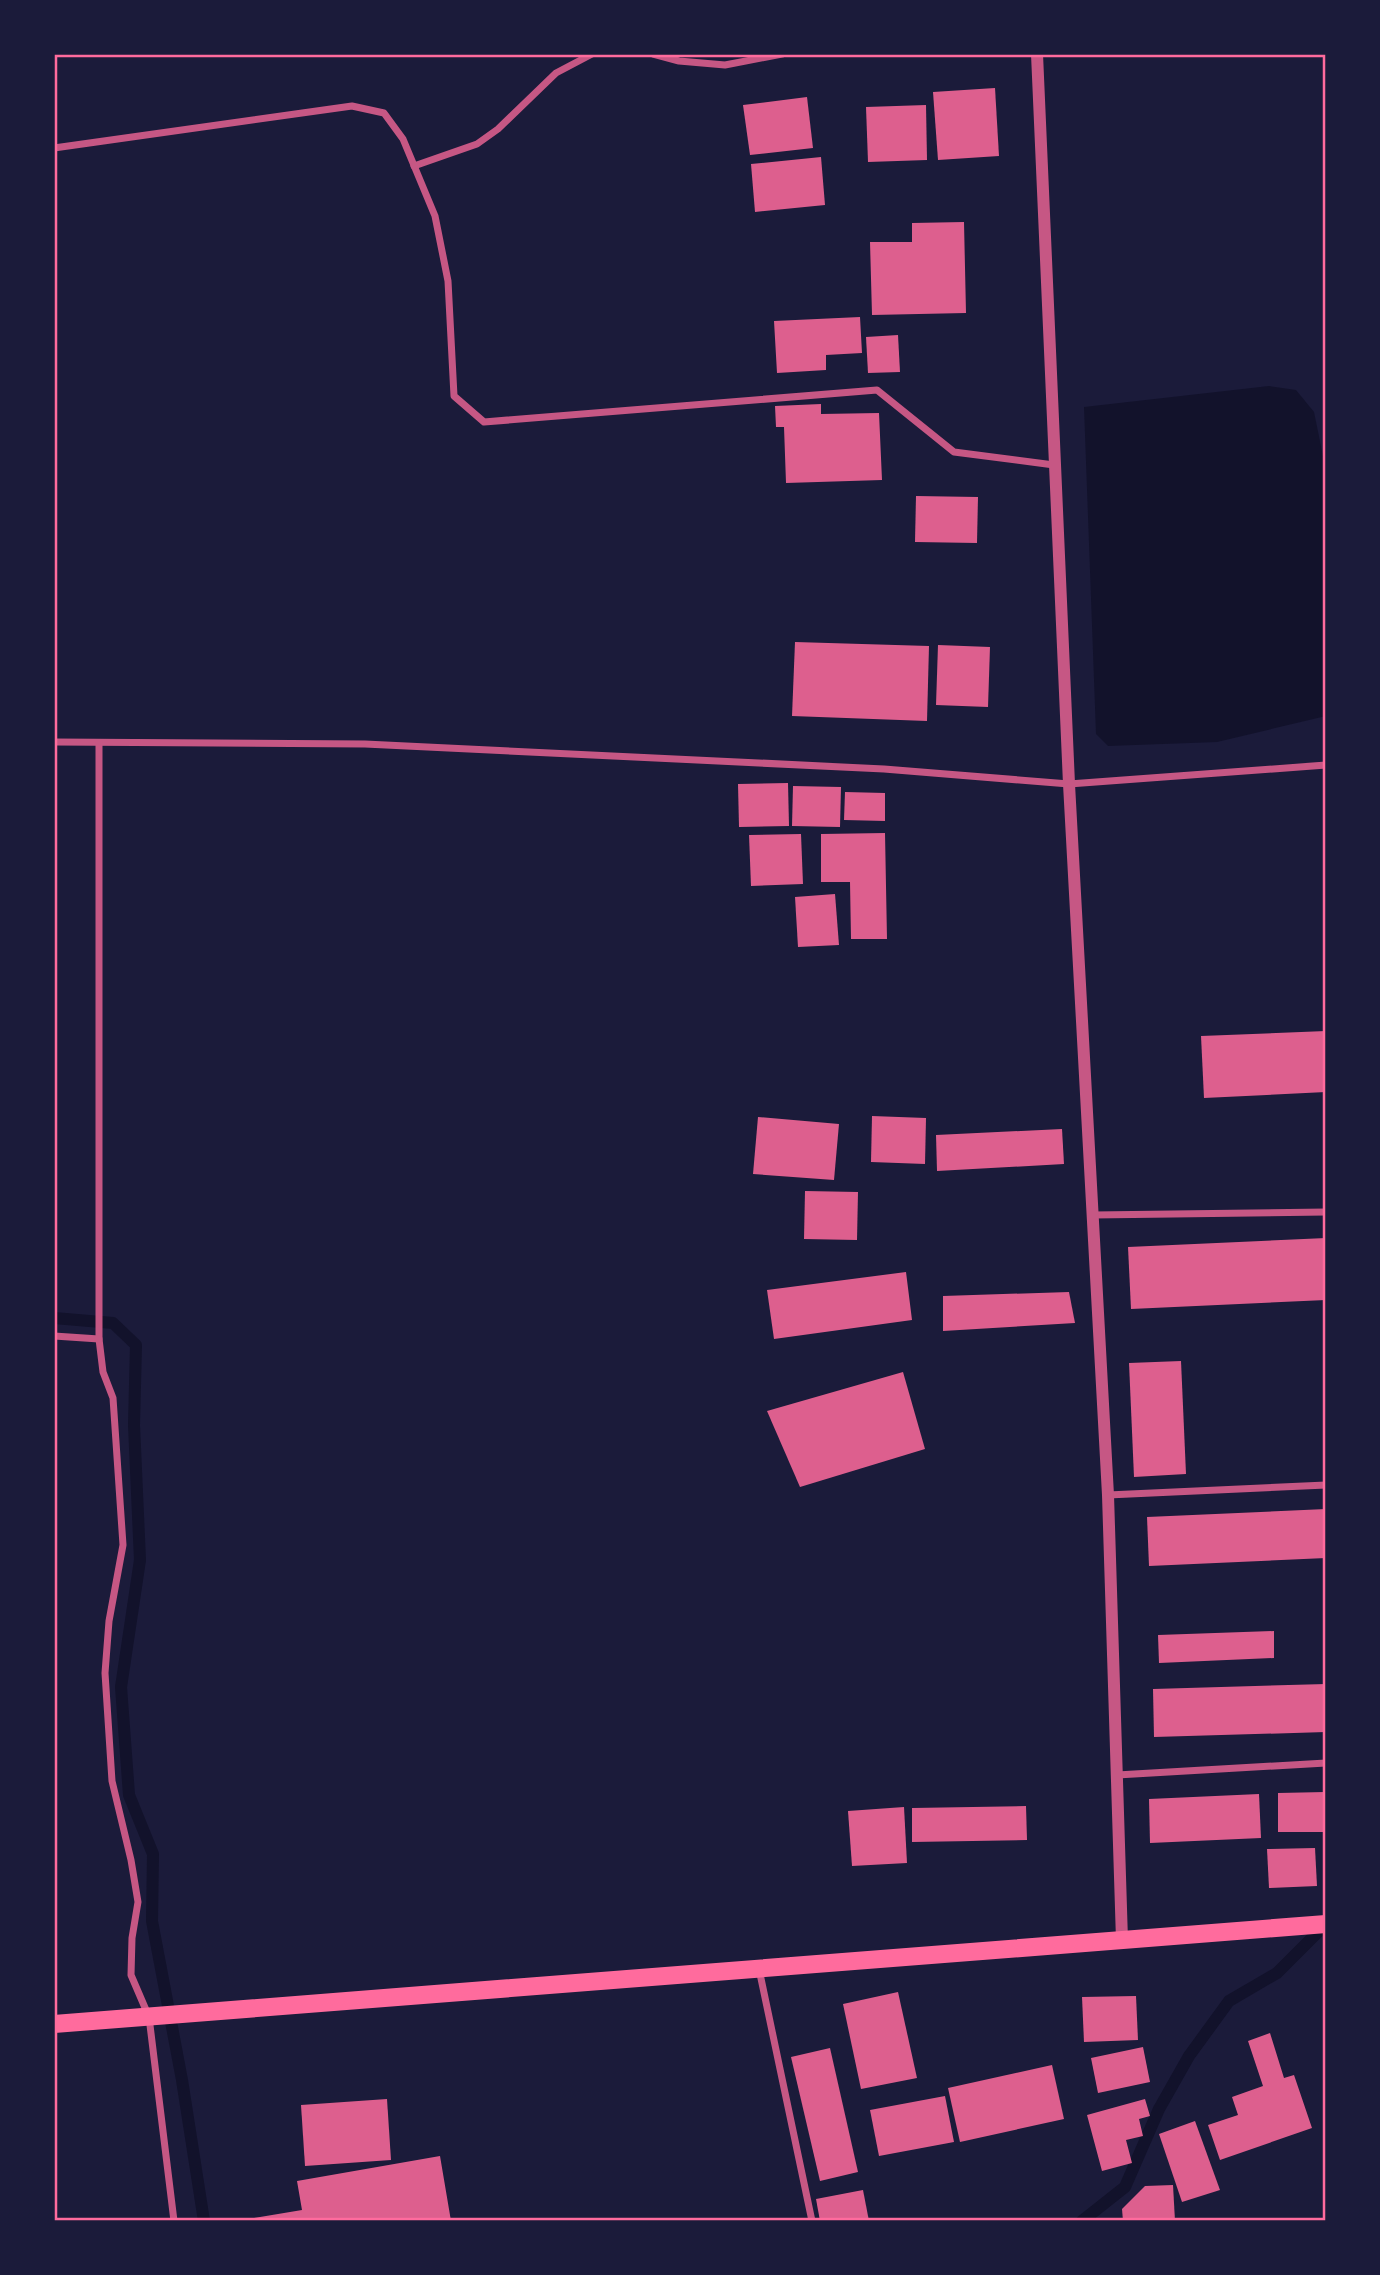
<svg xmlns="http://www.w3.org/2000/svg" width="1380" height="2275" font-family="'Space Grotesk',sans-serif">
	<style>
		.water { fill: #12122b }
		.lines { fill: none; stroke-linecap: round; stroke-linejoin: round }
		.stream { stroke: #12122b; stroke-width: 12 }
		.building { fill: #dd5f8e }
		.minor { stroke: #c65784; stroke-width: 7 }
		.tertiary { stroke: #c65784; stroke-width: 12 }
		.primary { stroke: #ff6b9d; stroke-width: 18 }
		.neatline { fill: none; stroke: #ff6b9d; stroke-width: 2.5 }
	</style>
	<rect width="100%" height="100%" fill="#1b1b3a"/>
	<path class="water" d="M 1269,386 L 1296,390 L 1314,412 L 1326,471 L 1326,716 L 1217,742 L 1108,746 L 1096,734 L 1084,407 Z"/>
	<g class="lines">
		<g class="stream">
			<path d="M 54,1318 L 113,1323 L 136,1345 L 134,1425 L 140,1560 L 121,1687 L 129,1795 L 153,1854 L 152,1921 L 182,2080 L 204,2221"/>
			<path d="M 1082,2221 L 1125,2187 L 1159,2109 L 1189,2056 L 1229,2001 L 1277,1973 L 1326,1924"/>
		</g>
	</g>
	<g class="building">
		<path d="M 995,88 L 999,156 L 938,160 L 933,92 Z"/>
		<path d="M 807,97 L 813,148 L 750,155 L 743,105 Z"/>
		<path d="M 926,105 L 927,160 L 868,162 L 866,107 Z"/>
		<path d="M 821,157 L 825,205 L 755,212 L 751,164 Z"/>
		<path d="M 964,222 L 966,313 L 872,315 L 870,242 L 912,242 L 912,223 Z"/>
		<path d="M 860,317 L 862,353 L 826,355 L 826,370 L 777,373 L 774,321 Z"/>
		<path d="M 898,335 L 900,372 L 868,373 L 866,337 Z"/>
		<path d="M 821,404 L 821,414 L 879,413 L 882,480 L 786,483 L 784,427 L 776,427 L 775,406 Z"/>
		<path d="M 916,496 L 978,497 L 977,543 L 915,542 Z"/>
		<path d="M 795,642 L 929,646 L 927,721 L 792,716 Z"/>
		<path d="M 938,645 L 990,647 L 988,707 L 936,705 Z"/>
		<path d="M 788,783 L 789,826 L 739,827 L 738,784 Z"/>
		<path d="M 793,786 L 841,787 L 840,827 L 792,826 Z"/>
		<path d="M 845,792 L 885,793 L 885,821 L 844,820 Z"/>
		<path d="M 885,833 L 887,939 L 851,939 L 850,882 L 821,882 L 821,834 Z"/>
		<path d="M 801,834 L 803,884 L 751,886 L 749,835 Z"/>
		<path d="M 835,894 L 839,945 L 798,947 L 795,897 Z"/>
		<path d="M 1326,1031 L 1326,1092 L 1204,1098 L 1201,1036 Z"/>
		<path d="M 872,1116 L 926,1118 L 925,1164 L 871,1162 Z"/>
		<path d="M 758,1117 L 839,1124 L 834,1180 L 753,1174 Z"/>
		<path d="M 1062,1129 L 1064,1164 L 937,1171 L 936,1135 Z"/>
		<path d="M 805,1191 L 858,1192 L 857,1240 L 804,1239 Z"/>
		<path d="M 1326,1238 L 1326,1300 L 1131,1309 L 1128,1247 Z"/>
		<path d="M 906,1272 L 912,1320 L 774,1339 L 767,1290 Z"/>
		<path d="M 1069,1292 L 1075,1323 L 943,1331 L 943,1296 Z"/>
		<path d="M 1181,1361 L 1186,1474 L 1134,1477 L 1129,1363 Z"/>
		<path d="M 903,1372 L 925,1449 L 800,1487 L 767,1411 Z"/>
		<path d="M 1326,1509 L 1326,1558 L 1149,1566 L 1147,1517 Z"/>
		<path d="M 1274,1631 L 1274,1658 L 1159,1663 L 1158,1635 Z"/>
		<path d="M 1326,1684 L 1326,1732 L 1154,1737 L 1153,1689 Z"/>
		<path d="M 1325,1792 L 1326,1832 L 1278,1832 L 1278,1793 Z"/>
		<path d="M 1259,1794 L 1261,1838 L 1150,1843 L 1149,1799 Z"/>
		<path d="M 1026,1806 L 1027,1840 L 912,1842 L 912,1808 Z"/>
		<path d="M 904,1807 L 907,1863 L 852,1866 L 848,1811 Z"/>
		<path d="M 1315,1848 L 1317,1886 L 1269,1888 L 1267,1849 Z"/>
		<path d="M 898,1992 L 917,2078 L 861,2089 L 843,2004 Z"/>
		<path d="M 1136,1996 L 1138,2040 L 1084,2042 L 1082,1997 Z"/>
		<path d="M 1270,2033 L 1284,2078 L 1294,2075 L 1312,2128 L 1220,2160 L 1208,2125 L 1238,2115 L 1232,2097 L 1263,2086 L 1248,2041 Z"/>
		<path d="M 1143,2047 L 1150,2082 L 1098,2093 L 1091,2058 Z"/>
		<path d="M 830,2048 L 858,2172 L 820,2181 L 791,2057 Z"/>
		<path d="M 1052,2065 L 1064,2119 L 960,2142 L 948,2088 Z"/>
		<path d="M 945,2096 L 954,2142 L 879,2156 L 870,2110 Z"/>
		<path d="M 387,2099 L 391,2160 L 305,2166 L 301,2105 Z"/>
		<path d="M 1145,2099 L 1150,2116 L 1139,2119 L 1143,2136 L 1126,2140 L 1132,2163 L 1102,2171 L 1087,2115 Z"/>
		<path d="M 1195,2121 L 1220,2190 L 1182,2202 L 1159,2134 Z"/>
		<path d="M 440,2156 L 451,2221 L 254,2221 L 254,2218 L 302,2210 L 297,2181 Z"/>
		<path d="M 1173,2185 L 1175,2221 L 1123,2221 L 1122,2209 L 1145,2186 Z"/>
		<path d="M 863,2190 L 869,2221 L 820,2221 L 816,2199 Z"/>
	</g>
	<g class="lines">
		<g class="minor">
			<path d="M 653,54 L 679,61 L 725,65 L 782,54"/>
			<path d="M 54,148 L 352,106 L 384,113 L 403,139 L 435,216 L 448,281 L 454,396 L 484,422 L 877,390 L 954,452 L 1054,465"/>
			<path d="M 414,166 L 477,144 L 498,129 L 556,73 L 592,54"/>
			<path d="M 54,742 L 365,744 L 884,769 L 1069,784 L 1326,765"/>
			<path d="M 99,743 L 99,1339 L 103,1372 L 113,1398 L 123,1545 L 109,1621 L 105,1673 L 112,1781 L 131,1860 L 138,1902 L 132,1938 L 131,1975 L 149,2017 L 174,2221"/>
			<path d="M 1093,1215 L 1326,1212"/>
			<path d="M 54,1336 L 99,1339"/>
			<path d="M 1108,1495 L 1326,1485"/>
			<path d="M 1117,1775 L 1326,1763"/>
			<path d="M 759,1969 L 812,2221"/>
		</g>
		<path class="tertiary" d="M 1037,54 L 1069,784 L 1108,1495 L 1122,1940"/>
		<path class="primary" d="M 54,2024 L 1326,1924"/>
	</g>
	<rect width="1380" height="2275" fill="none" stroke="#1b1b3a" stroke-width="112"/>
	<rect x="56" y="56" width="1268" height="2163" class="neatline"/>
</svg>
